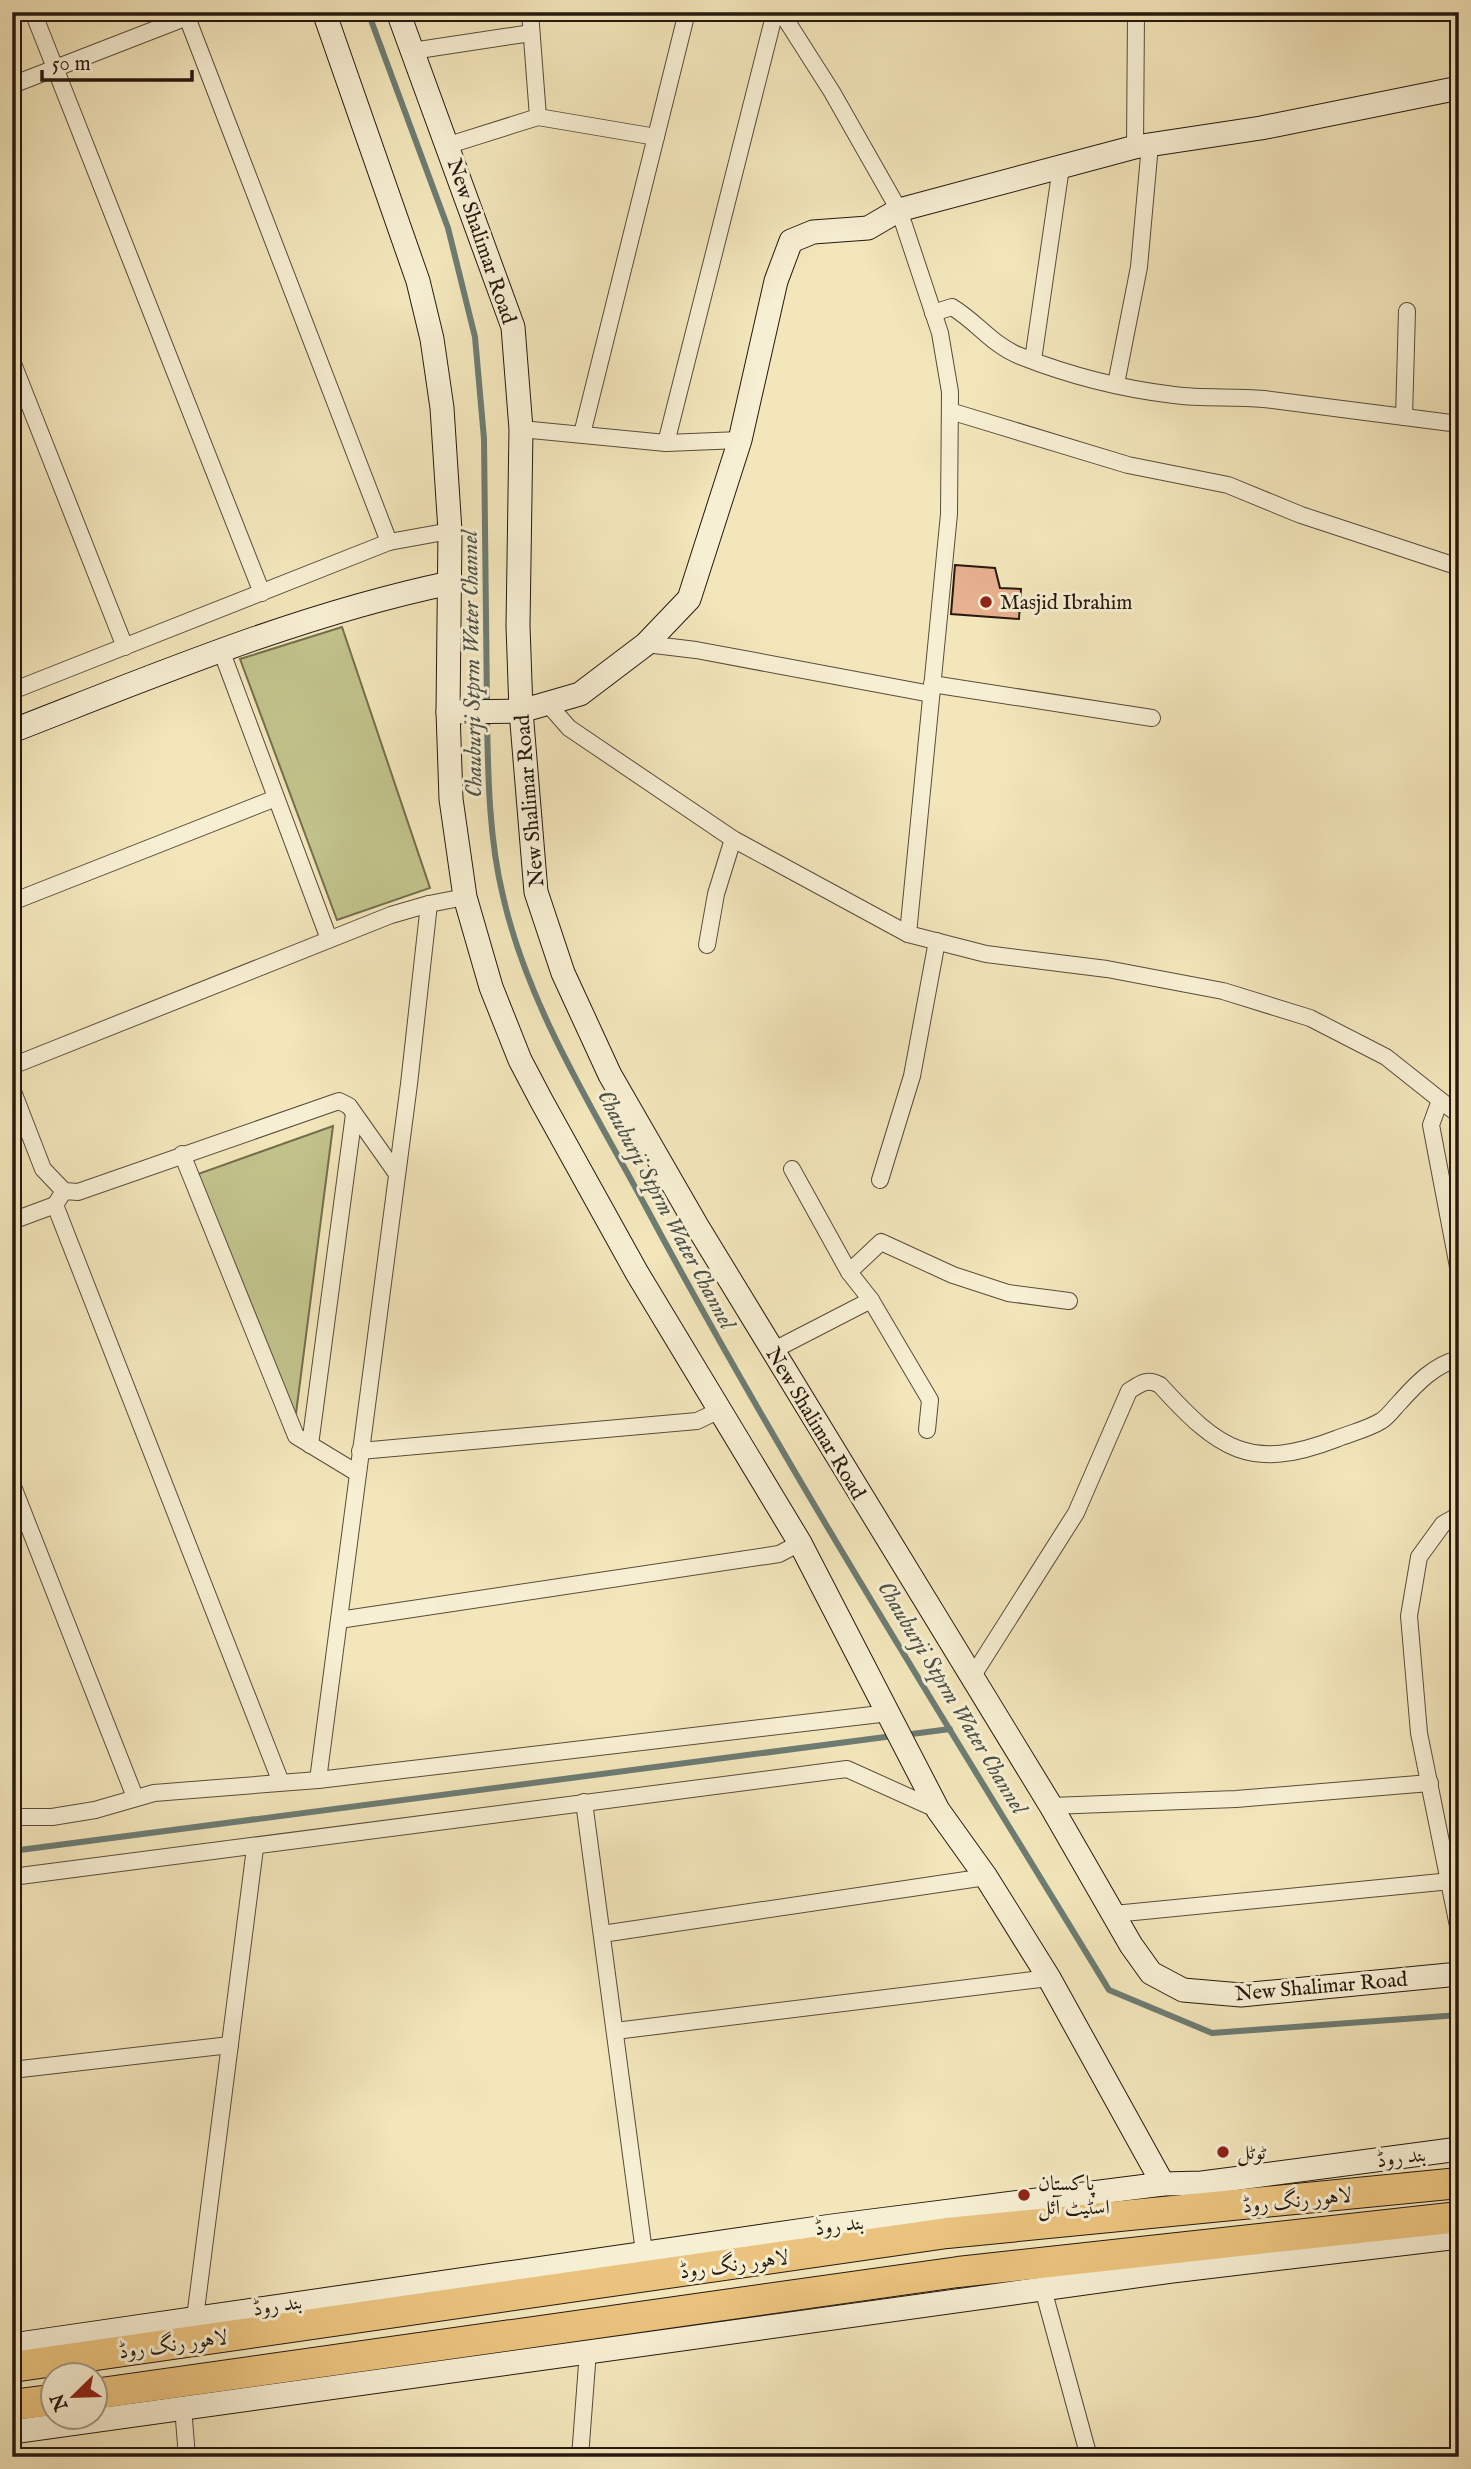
<svg xmlns="http://www.w3.org/2000/svg" width="1471" height="2469" font-family="'IM FELL English',Amiri,serif">
	<style>
		.green { fill: #c2c38c; stroke: #746e4e; stroke-width: 2 }
		.lines { fill: none; stroke-linecap: round; stroke-linejoin: round }
		.stream { stroke: #6d7c73; stroke-width: 6 }
		.building { fill: #e8b190; stroke: #26190f; stroke-width: 2 }
		.street-casing { stroke: #594c3a; stroke-width: 18 }
		.secondary-casing { stroke: #26190f; stroke-width: 25 }
		.highway-casing { stroke: #26190f; stroke-width: 32 }
		.street { stroke: #f7efd3; stroke-width: 16 }
		.secondary { stroke: #f7efd3; stroke-width: 23 }
		.highway { stroke: #eac37e; stroke-width: 30 }
		.poi-dot { fill: #8f2418; stroke: #f7efd3; stroke-width: 2.5 }
		.labels { text-anchor: middle; stroke-width: 6; stroke-linejoin: round; paint-order: stroke }
		.street-label { font-size: 21px; fill: #26190f; stroke: #f7efd3 }
		.poi-label { font-size: 21px; fill: #26190f; stroke: #f7efd3; text-anchor: start }
		.water-label { font-size: 23px; font-style: italic; fill: #4f5349; stroke: #f7efd3 }
	</style>
	<rect width="100%" height="100%" fill="#f3e6bb"/>
	<filter id="stains"><feTurbulence type="fractalNoise" baseFrequency=".00286" numOctaves="4"/><feColorMatrix values="0 0 0 0 .2 0 0 0 0 .09 0 0 0 0 .02 0 0 0 .5 -.17"/></filter>
	<radialGradient id="worn" r=".72"><stop offset=".6" stop-color="#630" stop-opacity="0"/><stop offset="1" stop-color="#630" stop-opacity=".3"/></radialGradient>
	<g class="green">
		<path d="M 342,627 L 430,888 L 337,920 L 240,659 Z"/>
		<path d="M 333,1126 L 295,1421 L 198,1174 Z"/>
	</g>
	<g class="lines">
		<g class="stream">
			<path d="M 368,12 L 448,228 L 475,337 L 484,439 L 487,706"/>
			<path d="M 487,717 C 488,776 489,839 503,896 C 528,1007 594,1110 647,1209 C 790,1476 952,1732 1109,1990 L 1212,2033 L 1459,2015"/>
			<path d="M 904,1735 L 950,1729"/>
			<path d="M 12,1851 L 893,1736"/>
		</g>
	</g>
	<path class="building" d="M 955,565 L 995,568 L 1000,588 L 1021,589 L 1019,619 L 951,614 Z"/>
	<g class="lines">
		<defs>
			<g id="street">
				<path d="M 33,12 L 262,593"/>
				<path d="M 185,12 L 389,542"/>
				<path d="M 530,12 L 538,117"/>
				<path d="M 781,12 L 832,92 L 899,210 L 940,333 L 950,392 L 949,514 L 908,934"/>
				<path d="M 412,51 L 531,33"/>
				<path d="M 12,85 L 200,12"/>
				<path d="M 449,145 L 538,117 L 656,137"/>
				<path d="M 1135,147 L 1136,12"/>
				<path d="M 933,313 L 952,307 C 977,322 992,345 1020,356 C 1068,375 1123,389 1174,395 C 1204,399 1234,396 1264,399 C 1329,407 1394,416 1459,424"/>
				<path d="M 1033,360 L 1061,167"/>
				<path d="M 12,361 L 125,647"/>
				<path d="M 1116,384 L 1139,267 L 1150,145"/>
				<path d="M 950,411 L 1128,465 L 1228,485 L 1301,515 L 1459,567"/>
				<path d="M 1404,417 L 1407,311"/>
				<path d="M 521,429 L 666,443 L 740,440"/>
				<path d="M 582,434 L 687,12"/>
				<path d="M 666,443 L 775,12"/>
				<path d="M 646,644 L 696,650 L 931,694"/>
				<path d="M 221,650 L 329,939"/>
				<path d="M 932,684 L 1152,718"/>
				<path d="M 12,691 L 389,542 L 450,531"/>
				<path d="M 548,704 L 569,728 L 733,839 L 908,934 L 986,954 L 1107,969 L 1223,991 L 1310,1018 L 1386,1057 L 1459,1115"/>
				<path d="M 12,902 L 276,798"/>
				<path d="M 707,945 L 716,894 L 733,839"/>
				<path d="M 12,1066 L 391,915 L 429,904"/>
				<path d="M 12,1089 L 43,1169 L 64,1191"/>
				<path d="M 1439,1103 L 1431,1125 L 1459,1272"/>
				<path d="M 182,1154 L 296,1436 L 357,1473"/>
				<path d="M 792,1169 L 849,1272 L 871,1300 L 930,1400 L 927,1430"/>
				<path d="M 880,1180 L 912,1076 L 937,941"/>
				<path d="M 55,1205 L 280,1780"/>
				<path d="M 12,1221 L 55,1205 L 64,1191 L 78,1192 L 339,1101 L 349,1106 L 397,1174"/>
				<path d="M 849,1272 L 881,1242 L 953,1275 L 1008,1293 L 1069,1301"/>
				<path d="M 772,1351 L 871,1300"/>
				<path d="M 310,1445 L 354,1114"/>
				<path d="M 360,1451 L 697,1421 L 720,1410"/>
				<path d="M 12,1484 L 135,1797"/>
				<path d="M 1459,1515 L 1443,1524 L 1419,1557 L 1409,1616 L 1419,1733 L 1459,1931"/>
				<path d="M 339,1620 L 779,1554 L 800,1543"/>
				<path d="M 972,1677 L 1076,1513 L 1129,1391 C 1141,1383 1147,1378 1160,1385 C 1219,1450 1250,1472 1336,1439 C 1351,1433 1368,1429 1381,1421 C 1388,1417 1394,1408 1400,1402 C 1416,1384 1435,1364 1459,1359"/>
				<path d="M 318,1780 L 409,1084 L 429,904 L 465,897"/>
				<path d="M 584,1802 L 644,2252"/>
				<path d="M 1051,1806 L 1236,1799 L 1430,1783"/>
				<path d="M 12,1817 L 52,1817 L 95,1810 L 154,1793 L 318,1780 L 889,1713"/>
				<path d="M 12,1877 L 847,1769 L 938,1810"/>
				<path d="M 1114,1914 L 1451,1881"/>
				<path d="M 602,1934 L 986,1877"/>
				<path d="M 615,2031 L 1049,1978"/>
				<path d="M 12,2070 L 230,2045"/>
				<path d="M 1043,2289 L 1089,2457"/>
				<path d="M 195,2318 L 255,1848"/>
				<path d="M 183,2407 L 187,2457"/>
				<path d="M 580,2457 L 588,2351"/>
			</g>
			<g id="secondary">
				<path d="M 324,12 L 418,281 L 432,339 L 442,408 L 450,531 L 448,712 L 451,799 L 465,897 L 491,987 L 520,1060 L 541,1100 L 637,1273 L 800,1543 L 938,1810 L 986,1877 L 1049,1978 L 1163,2184"/>
				<path d="M 398,12 L 513,327 L 521,429 L 518,626 L 521,711 L 536,892 L 563,973 L 610,1075 L 697,1226 L 1051,1806 L 1131,1945 L 1151,1973 L 1183,1990 L 1241,1995 L 1459,1974"/>
				<path d="M 448,712 L 521,711 L 580,694 L 646,644 L 689,599 L 740,440 L 776,281 L 791,241 L 813,232 L 868,228 L 899,210 L 1135,147 L 1261,128 L 1459,88"/>
				<path d="M 12,731 C 156,675 298,615 450,583"/>
				<path d="M 12,2345 L 832,2226 L 1163,2184 L 1202,2183 L 1459,2149"/>
				<path d="M 12,2432 L 1172,2271 L 1459,2237"/>
			</g>
			<g id="highway">
				<path d="M 12,2367 L 947,2233 L 1459,2183"/>
				<path d="M 94,2394 L 958,2272 L 1459,2217"/>
				<path d="M 12,2405 L 52,2400"/>
			</g>
		</defs>
		<use href="#street" class="street-casing"/>
		<use href="#secondary" class="secondary-casing"/>
		<use href="#highway" class="highway-casing"/>
		<use href="#street" class="street"/>
		<use href="#secondary" class="secondary"/>
		<use href="#highway" class="highway"/>
	</g>
	<g class="poi-dot">
		<circle cx="986" cy="602" r="7"/>
		<circle cx="1223" cy="2152" r="7"/>
		<circle cx="1024" cy="2195" r="7"/>
	</g>
	<g class="labels">
		<g class="street-label">
			<text transform="translate(482 241) rotate(71)" y="7">New Shalimar Road</text>
			<text transform="translate(529 801) rotate(-95)" y="7">New Shalimar Road</text>
			<text transform="translate(816 1423) rotate(59)" y="7">New Shalimar Road</text>
			<text transform="translate(1321 1986) rotate(-5)" y="7">New Shalimar Road</text>
			<text transform="translate(1401 2157) rotate(-8)" y="7">بند روڈ</text>
			<text transform="translate(1297 2200) rotate(-6)" y="7">لاہور رنگ روڈ</text>
			<text transform="translate(839 2225) rotate(-8)" y="7">بند روڈ</text>
			<text transform="translate(734 2264) rotate(-8)" y="7">لاہور رنگ روڈ</text>
			<text transform="translate(277 2305) rotate(-9)" y="7">بند روڈ</text>
			<text transform="translate(173 2344) rotate(-8)" y="7">لاہور رنگ روڈ</text>
		</g>
		<g class="poi-label">
			<text x="1000" y="609">Masjid Ibrahim</text>
			<text x="1237" y="2159">ٹوٹل</text>
			<text x="1038" y="2190">پاکستان<tspan x="1038" dy="24">اسٹیٹ آئل</tspan></text>
		</g>
		<g class="water-label">
			<text transform="translate(471 664) rotate(-91)" y="8">Chauburji Stprm Water Channel</text>
			<text transform="translate(667 1209) rotate(62)" y="8">Chauburji Stprm Water Channel</text>
			<text transform="translate(953 1697) rotate(59)" y="8">Chauburji Stprm Water Channel</text>
		</g>
	</g>
	<rect width="1471" height="2469" fill="none" stroke="#f3e6bb" stroke-width="42"/>
	<rect x="14" y="14" width="1443" height="2441" fill="none" stroke="#26190f" stroke-width="3.5"/>
	<rect x="21" y="21" width="1429" height="2427" fill="none" stroke="#26190f" stroke-width="2"/>
	<g transform="translate(74 2396) rotate(247)"><circle r="33" fill="#f7efd3" stroke="#a39985" stroke-width="2"/>
	<path d="M0-5L12 26L0 18L-12 26Z" fill="#8f2418"/>
	<text y="-10" font-size="19" font-weight="bold" text-anchor="middle" fill="#26190f">N</text>
	</g>
	<path d="M42 70v10h150v-10" fill="none" stroke="#26190f" stroke-width="3.5"/>
	<text x="52" y="70" font-size="21" fill="#26190f" stroke="#f7efd3" stroke-width="5" paint-order="stroke">50 m</text>
	<rect width="100%" height="100%" filter="url(#stains)"/>
	<rect width="100%" height="100%" fill="url(#worn)"/>
</svg>
